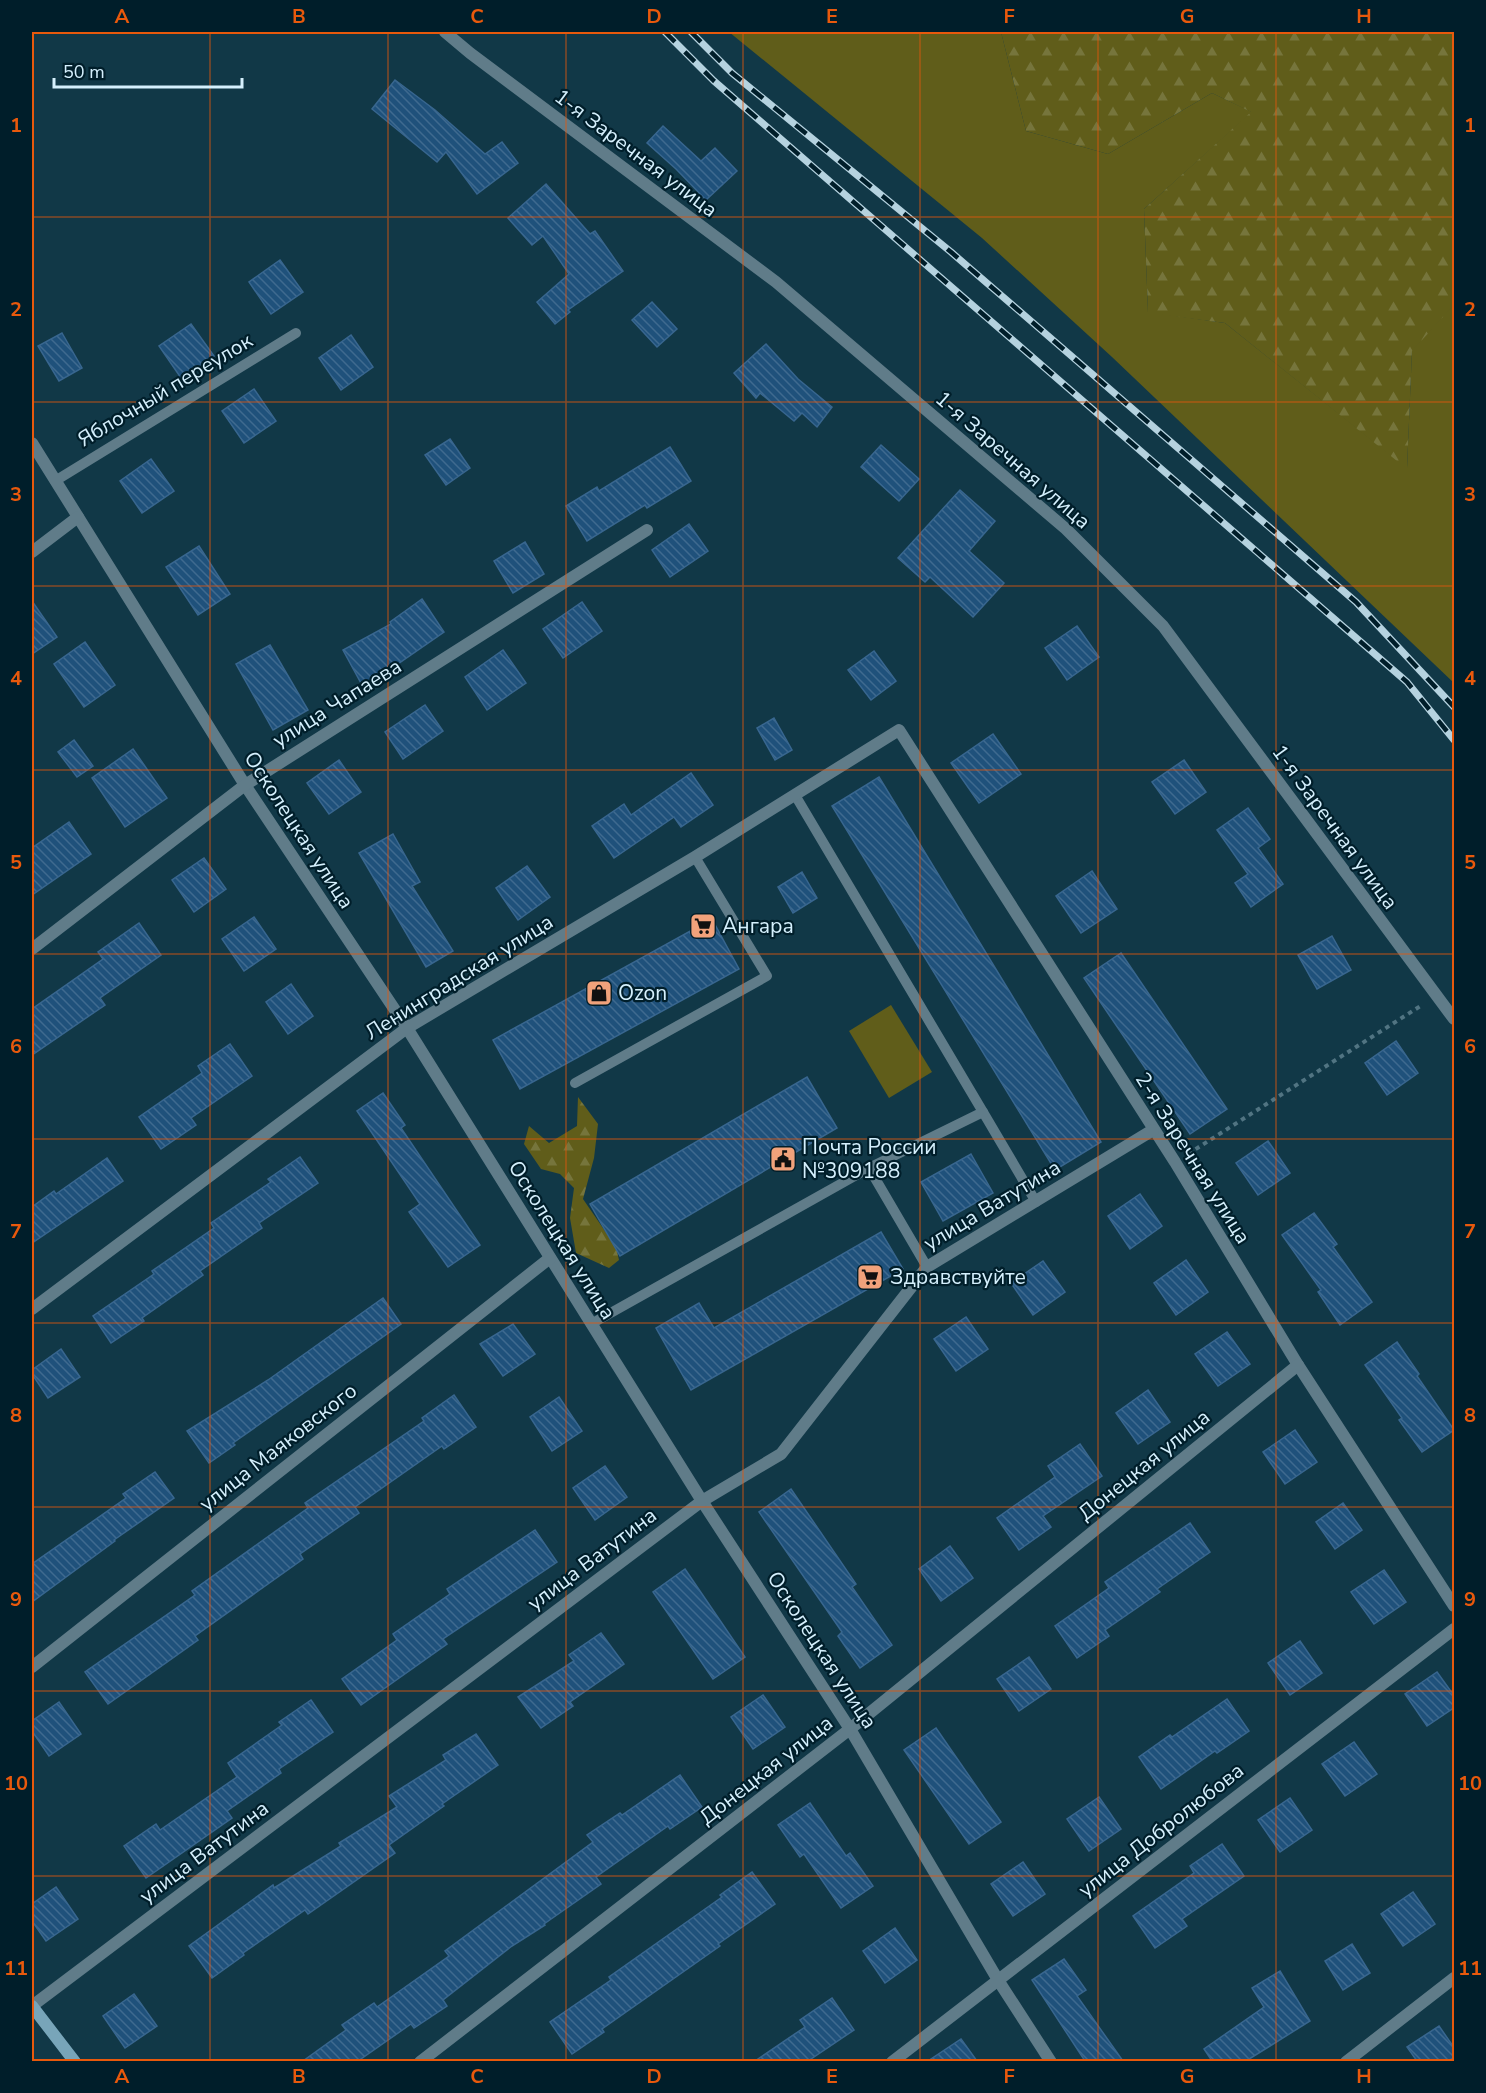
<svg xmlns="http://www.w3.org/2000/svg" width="1486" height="2093" font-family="'Nunito Sans',sans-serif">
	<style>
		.green { fill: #605d1a }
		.forest { fill: url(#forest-firs) }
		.building { fill: url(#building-back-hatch); stroke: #38668f; stroke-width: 1.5 }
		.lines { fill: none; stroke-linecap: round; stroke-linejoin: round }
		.path { stroke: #517482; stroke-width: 4; stroke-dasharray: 4.5 4.5; stroke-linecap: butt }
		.lane { stroke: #607c89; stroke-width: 10 }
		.street { stroke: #607c89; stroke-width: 12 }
		.secondary { stroke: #78a5b9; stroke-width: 12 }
		.rail-casing { stroke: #b5d2df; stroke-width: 7 }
		.rail { stroke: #001e2a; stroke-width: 4.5; stroke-dasharray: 14; stroke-linecap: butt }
		.grid { fill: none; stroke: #e8590c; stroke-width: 1.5; stroke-opacity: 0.55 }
		.labels { text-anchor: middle; stroke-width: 4.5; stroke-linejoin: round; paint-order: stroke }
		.street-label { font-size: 21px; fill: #d5f0fd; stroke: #001e2a }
		.poi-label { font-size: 21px; fill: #d5f0fd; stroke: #001e2a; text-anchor: start }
		.neatline { fill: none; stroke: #e8590c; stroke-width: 2 }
		.grid-label { font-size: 20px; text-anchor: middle; font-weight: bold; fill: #e8590c }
	</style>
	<defs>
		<pattern id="forest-firs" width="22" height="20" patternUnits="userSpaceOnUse" patternTransform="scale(1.5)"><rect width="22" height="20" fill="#605d1a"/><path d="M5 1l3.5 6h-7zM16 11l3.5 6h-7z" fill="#76753c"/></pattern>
		<pattern id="building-back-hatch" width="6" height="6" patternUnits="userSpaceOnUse" patternTransform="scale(1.5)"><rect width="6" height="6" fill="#1f517b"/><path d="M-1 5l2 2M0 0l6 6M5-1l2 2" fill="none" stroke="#3f6a8f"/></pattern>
	</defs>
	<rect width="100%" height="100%" fill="#113847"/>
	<g class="green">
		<path d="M 729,32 L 1001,32 L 1026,131 L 1108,154 L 1212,93 L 1252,112 L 1144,209 L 1148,312 L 1225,323 L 1407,468 L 1412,350 L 1454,304 L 1454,683 L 1112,357 L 982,238 Z"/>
		<path d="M 891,1005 L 932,1072 L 889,1098 L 849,1031 Z"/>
	</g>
	<g class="forest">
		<path d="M 1001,32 L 1454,32 L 1454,305 L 1412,351 L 1407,469 L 1225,323 L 1148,313 L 1144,209 L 1251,112 L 1212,93 L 1108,154 L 1026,131 Z"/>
		<path d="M 578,1097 L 598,1124 L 594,1158 L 583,1199 L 616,1247 L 619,1260 L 609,1268 L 576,1253 L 570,1218 L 574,1188 L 560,1174 L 541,1169 L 524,1144 L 529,1126 L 549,1143 L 577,1126 Z"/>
	</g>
	<g class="building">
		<path d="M 395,80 L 435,110 L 485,154 L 502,142 L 518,163 L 477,194 L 446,152 L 437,162 L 372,109 Z"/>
		<path d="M 663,126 L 701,161 L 715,148 L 737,171 L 706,200 L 676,169 L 647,143 Z"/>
		<path d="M 546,184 L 590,234 L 595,231 L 623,271 L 568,310 L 570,312 L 555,324 L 537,302 L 569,274 L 543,236 L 532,245 L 508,218 Z"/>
		<path d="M 280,260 L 303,292 L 271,314 L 249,282 Z"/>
		<path d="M 652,302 L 677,329 L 657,347 L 632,320 Z"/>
		<path d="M 191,324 L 214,356 L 181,378 L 159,346 Z"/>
		<path d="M 62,333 L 82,368 L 59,381 L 38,346 Z"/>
		<path d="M 351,335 L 373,367 L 341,390 L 319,358 Z"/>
		<path d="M 766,344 L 798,379 L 832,407 L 817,427 L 802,413 L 794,421 L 760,393 L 756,398 L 734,373 Z"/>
		<path d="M 254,389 L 276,421 L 244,443 L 222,411 Z"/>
		<path d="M 450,439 L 470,468 L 446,485 L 425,455 Z"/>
		<path d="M 881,445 L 919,479 L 899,501 L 861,467 Z"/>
		<path d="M 670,447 L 691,481 L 647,508 L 645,505 L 587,541 L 566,506 L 597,487 L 599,491 Z"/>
		<path d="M 151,459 L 174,491 L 142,513 L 120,481 Z"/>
		<path d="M 960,490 L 995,521 L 969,551 L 1004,583 L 973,617 L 930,577 L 925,582 L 898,558 Z"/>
		<path d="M 689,524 L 708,551 L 670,577 L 652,550 Z"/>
		<path d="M 525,542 L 544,574 L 513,593 L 494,561 Z"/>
		<path d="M 199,546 L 230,594 L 198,615 L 166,567 Z"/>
		<path d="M 422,599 L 444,632 L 389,670 L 362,685 L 343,650 L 391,624 L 390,622 Z"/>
		<path d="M 32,601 L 57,637 L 32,654 Z"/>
		<path d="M 582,602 L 602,631 L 563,658 L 543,629 Z"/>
		<path d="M 1077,626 L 1099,657 L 1067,680 L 1045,648 Z"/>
		<path d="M 85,642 L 115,685 L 84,707 L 54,664 Z"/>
		<path d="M 270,645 L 308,710 L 273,730 L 236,664 Z"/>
		<path d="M 503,650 L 526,683 L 487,710 L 465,677 Z"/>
		<path d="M 874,651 L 896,681 L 871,700 L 848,670 Z"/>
		<path d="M 425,705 L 443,731 L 403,759 L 385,732 Z"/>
		<path d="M 774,718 L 792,750 L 775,760 L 757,728 Z"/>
		<path d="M 993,734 L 1021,774 L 979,803 L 951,763 Z"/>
		<path d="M 74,740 L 93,766 L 77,777 L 58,752 Z"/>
		<path d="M 133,749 L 167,798 L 125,827 L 92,778 Z"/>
		<path d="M 339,760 L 361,792 L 329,814 L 307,783 Z"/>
		<path d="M 1184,760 L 1206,792 L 1175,814 L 1152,782 Z"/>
		<path d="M 691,773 L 713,805 L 681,827 L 674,817 L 614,858 L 592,826 L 624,804 L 631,815 Z"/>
		<path d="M 879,777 L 1101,1142 L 1055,1170 L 832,806 Z"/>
		<path d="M 1248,808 L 1270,839 L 1258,848 L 1283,884 L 1251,907 L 1235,883 L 1248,874 L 1217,830 Z"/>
		<path d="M 69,822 L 91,854 L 32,895 L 32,848 Z"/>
		<path d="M 393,834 L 420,882 L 412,886 L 453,951 L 426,967 L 359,853 Z"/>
		<path d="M 204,858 L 226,889 L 194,912 L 172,880 Z"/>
		<path d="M 527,866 L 550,897 L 518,920 L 496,888 Z"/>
		<path d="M 1092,871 L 1117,909 L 1081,933 L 1056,896 Z"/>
		<path d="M 802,872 L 817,898 L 793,913 L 778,887 Z"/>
		<path d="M 254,917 L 276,949 L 244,971 L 222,939 Z"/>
		<path d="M 712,919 L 739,969 L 520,1089 L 493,1040 Z"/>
		<path d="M 139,923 L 161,955 L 100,998 L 105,1005 L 32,1055 L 32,1009 L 103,959 L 98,952 Z"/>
		<path d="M 1332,936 L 1351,970 L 1317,989 L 1298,955 Z"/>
		<path d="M 1121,953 L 1227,1109 L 1190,1134 L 1084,978 Z"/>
		<path d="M 291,984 L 313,1016 L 288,1034 L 266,1002 Z"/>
		<path d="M 1396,1041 L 1418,1073 L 1387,1095 L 1365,1063 Z"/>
		<path d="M 230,1044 L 252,1076 L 191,1118 L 196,1125 L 161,1149 L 139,1117 L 202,1073 L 198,1066 Z"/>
		<path d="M 807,1077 L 837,1128 L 620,1256 L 590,1204 Z"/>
		<path d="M 383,1093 L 405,1125 L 401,1128 L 480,1245 L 448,1267 L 409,1212 L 420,1204 L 357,1111 Z"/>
		<path d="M 1268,1141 L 1290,1173 L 1258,1195 L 1236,1163 Z"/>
		<path d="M 971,1154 L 993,1193 L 943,1221 L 921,1182 Z"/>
		<path d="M 300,1157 L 318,1183 L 259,1223 L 262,1228 L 200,1271 L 203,1275 L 142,1318 L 144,1321 L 111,1343 L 93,1316 L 154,1274 L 152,1271 L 214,1228 L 211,1223 L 271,1182 L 268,1179 Z"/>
		<path d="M 107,1158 L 123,1181 L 32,1243 L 32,1207 L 54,1191 L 56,1194 Z"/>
		<path d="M 1140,1194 L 1162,1226 L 1130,1249 L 1108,1216 Z"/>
		<path d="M 1314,1213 L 1337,1244 L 1333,1247 L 1372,1302 L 1340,1325 L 1318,1292 L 1321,1290 L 1282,1235 Z"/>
		<path d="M 881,1232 L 903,1269 L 691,1390 L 656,1328 L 699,1303 L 714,1328 Z"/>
		<path d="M 1186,1260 L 1208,1292 L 1176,1315 L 1154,1283 Z"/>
		<path d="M 1043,1261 L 1065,1292 L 1033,1315 L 1011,1283 Z"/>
		<path d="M 383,1298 L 401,1324 L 233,1443 L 235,1445 L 209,1463 L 187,1431 L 268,1380 Z"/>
		<path d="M 966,1317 L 988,1349 L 956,1371 L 934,1339 Z"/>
		<path d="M 513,1324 L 535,1354 L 503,1376 L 480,1344 Z"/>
		<path d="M 1227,1332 L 1250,1364 L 1218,1386 L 1195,1354 Z"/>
		<path d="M 1397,1342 L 1419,1374 L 1417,1376 L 1454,1430 L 1422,1452 L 1399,1420 L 1402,1418 L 1365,1365 Z"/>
		<path d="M 61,1349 L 80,1377 L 48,1398 L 32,1374 L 32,1370 Z"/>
		<path d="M 1148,1390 L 1170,1422 L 1138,1444 L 1116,1413 Z"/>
		<path d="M 454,1395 L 476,1427 L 444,1449 L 442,1446 L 355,1507 L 359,1513 L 300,1554 L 303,1559 L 195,1636 L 198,1640 L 108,1704 L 85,1672 L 195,1595 L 192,1591 L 308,1508 L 305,1503 L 424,1421 L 422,1418 Z"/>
		<path d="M 559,1397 L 582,1431 L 552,1451 L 530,1417 Z"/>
		<path d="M 1295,1430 L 1317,1462 L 1285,1484 L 1263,1452 Z"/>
		<path d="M 1080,1444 L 1102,1476 L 1043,1516 L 1051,1527 L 1019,1550 L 997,1518 L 1055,1477 L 1048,1466 Z"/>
		<path d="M 605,1466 L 627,1497 L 595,1520 L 573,1488 Z"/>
		<path d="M 155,1472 L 174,1498 L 114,1540 L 115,1541 L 32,1602 L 32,1564 L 126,1498 L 123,1494 Z"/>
		<path d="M 791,1489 L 856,1584 L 852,1587 L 892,1645 L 860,1668 L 838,1636 L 842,1632 L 759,1512 Z"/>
		<path d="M 1343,1503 L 1362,1530 L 1335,1549 L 1316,1522 Z"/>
		<path d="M 1190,1523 L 1210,1552 L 1157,1589 L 1160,1592 L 1105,1630 L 1109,1636 L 1077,1658 L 1055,1626 L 1109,1588 L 1105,1582 Z"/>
		<path d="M 535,1530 L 557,1562 L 443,1639 L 447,1644 L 361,1705 L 342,1679 L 397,1640 L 393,1634 L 450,1594 L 447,1589 Z"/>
		<path d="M 950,1546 L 973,1578 L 941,1601 L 919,1569 Z"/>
		<path d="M 685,1569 L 745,1657 L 713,1679 L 653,1592 Z"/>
		<path d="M 1384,1570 L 1406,1602 L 1374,1624 L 1351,1592 Z"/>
		<path d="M 601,1633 L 624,1664 L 570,1702 L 573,1706 L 541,1728 L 518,1697 L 574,1661 L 569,1655 Z"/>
		<path d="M 1300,1641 L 1322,1673 L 1290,1695 L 1268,1663 Z"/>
		<path d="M 1029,1657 L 1051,1689 L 1019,1711 L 997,1679 Z"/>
		<path d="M 1437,1672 L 1455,1697 L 1455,1707 L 1427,1726 L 1405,1694 Z"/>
		<path d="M 763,1695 L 785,1727 L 753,1749 L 731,1717 Z"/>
		<path d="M 1227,1699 L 1249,1731 L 1217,1753 L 1215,1751 L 1161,1789 L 1139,1757 L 1170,1735 L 1172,1737 Z"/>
		<path d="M 311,1700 L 333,1732 L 279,1769 L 281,1773 L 227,1811 L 232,1818 L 146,1878 L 124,1846 L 156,1824 L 160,1830 L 237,1777 L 228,1763 L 282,1725 L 279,1722 Z"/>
		<path d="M 59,1702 L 81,1734 L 49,1756 L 32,1731 L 32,1721 Z"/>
		<path d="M 936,1728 L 1001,1822 L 969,1844 L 904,1750 Z"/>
		<path d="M 476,1734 L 498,1765 L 442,1804 L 444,1806 L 389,1845 L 395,1853 L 308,1914 L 305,1910 L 243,1953 L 244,1955 L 212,1978 L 189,1946 L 273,1885 L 274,1888 L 341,1846 L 339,1843 L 397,1807 L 389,1796 L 446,1760 L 443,1755 Z"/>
		<path d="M 1354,1742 L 1377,1774 L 1345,1796 L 1322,1764 Z"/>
		<path d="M 680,1775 L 702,1807 L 670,1829 L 668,1826 L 596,1877 L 601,1884 L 544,1924 L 545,1925 L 512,1946 L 443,2000 L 447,2006 L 414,2028 L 411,2024 L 358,2061 L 303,2061 L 346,2030 L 342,2025 L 374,2003 L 377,2007 L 449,1956 L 445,1951 L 593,1842 L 587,1835 L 620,1813 L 622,1815 Z"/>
		<path d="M 1099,1797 L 1121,1829 L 1089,1851 L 1067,1819 Z"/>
		<path d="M 1290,1798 L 1312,1830 L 1280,1852 L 1258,1820 Z"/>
		<path d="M 810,1803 L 846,1856 L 850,1853 L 873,1886 L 841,1908 L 804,1854 L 800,1857 L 778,1825 Z"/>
		<path d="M 1222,1844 L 1244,1876 L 1182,1919 L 1187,1926 L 1155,1948 L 1133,1916 L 1194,1873 L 1190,1866 Z"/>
		<path d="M 1023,1862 L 1045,1894 L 1013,1916 L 991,1884 Z"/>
		<path d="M 752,1872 L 775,1904 L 718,1944 L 720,1946 L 602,2029 L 604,2032 L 572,2054 L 550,2022 L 611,1980 L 609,1977 L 722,1897 L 720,1895 Z"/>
		<path d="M 56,1887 L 78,1919 L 46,1941 L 32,1921 L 32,1904 Z"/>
		<path d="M 1413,1892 L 1435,1924 L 1403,1946 L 1381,1914 Z"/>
		<path d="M 895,1928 L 917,1960 L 885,1983 L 863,1951 Z"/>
		<path d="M 1352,1944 L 1370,1973 L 1343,1990 L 1325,1961 Z"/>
		<path d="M 1064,1959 L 1086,1990 L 1077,1996 L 1123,2061 L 1085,2061 L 1032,1980 Z"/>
		<path d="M 1280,1971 L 1310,2021 L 1246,2061 L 1212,2061 L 1204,2049 L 1264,2007 L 1252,1988 Z"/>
		<path d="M 134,1994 L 157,2026 L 125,2048 L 103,2016 Z"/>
		<path d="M 832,1998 L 854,2030 L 808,2061 L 755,2061 L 805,2027 L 800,2020 Z"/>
		<path d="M 1439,2026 L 1455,2049 L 1455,2057 L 1448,2061 L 1417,2061 L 1407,2047 Z"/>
		<path d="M 961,2039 L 977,2061 L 928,2061 Z"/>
	</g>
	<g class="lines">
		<path class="path" d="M 1188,1154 L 1422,1005"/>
		<g class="lane">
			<path d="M 55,481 L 296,333"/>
			<path d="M 795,795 L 983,1112"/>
			<path d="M 575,1083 L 767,976 L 695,857"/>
			<path d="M 869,1168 L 927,1267"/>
			<path d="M 591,1324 L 869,1168 L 983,1112 L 1036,1202"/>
		</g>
		<g class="street">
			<path d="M 445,32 L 470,53 L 776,282 L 1066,529 L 1163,626 L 1454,1019"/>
			<path d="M 32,443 L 245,785 L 407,1028 L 702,1501 L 850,1729 L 998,1980 L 1051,2062"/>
			<path d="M 32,552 L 78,517"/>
			<path d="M 32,949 L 245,785 L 647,530"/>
			<path d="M 32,1309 L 407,1028 L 695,857 L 899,730 L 1175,1162 L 1298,1365 L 1454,1606"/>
			<path d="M 32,1667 L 550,1258"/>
			<path d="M 32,2006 L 702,1501 L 781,1454 L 927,1267 L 1153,1130"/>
			<path d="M 420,2062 L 850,1729 L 1298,1365"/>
			<path d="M 892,2062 L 1454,1629"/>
			<path d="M 1346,2062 L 1454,1978"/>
		</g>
		<path class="secondary" d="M 32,2006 L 75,2062"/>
		<defs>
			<g id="rail">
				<path d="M 665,32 L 714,81 L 1407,682 L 1454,740"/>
				<path d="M 691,32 L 732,73 L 951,252 L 1356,602 L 1454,707"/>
			</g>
		</defs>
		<use href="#rail" class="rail-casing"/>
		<use href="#rail" class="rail"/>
	</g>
	<path class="grid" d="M 210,32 L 210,2062M 388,32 L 388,2062M 566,32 L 566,2062M 743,32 L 743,2062M 920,32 L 920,2062M 1098,32 L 1098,2062M 1276,32 L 1276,2062M 32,217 L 1454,217M 32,402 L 1454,402M 32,586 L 1454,586M 32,770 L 1454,770M 32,954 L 1454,954M 32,1139 L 1454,1139M 32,1323 L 1454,1323M 32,1507 L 1454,1507M 32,1691 L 1454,1691M 32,1876 L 1454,1876"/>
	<defs>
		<symbol id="supermarket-square" viewBox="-11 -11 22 22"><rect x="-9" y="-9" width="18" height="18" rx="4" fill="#f1a27b" stroke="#001e2a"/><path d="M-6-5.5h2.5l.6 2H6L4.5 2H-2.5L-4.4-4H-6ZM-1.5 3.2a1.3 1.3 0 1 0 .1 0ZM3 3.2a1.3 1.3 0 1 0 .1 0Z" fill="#111"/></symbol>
		<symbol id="shop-square" viewBox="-11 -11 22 22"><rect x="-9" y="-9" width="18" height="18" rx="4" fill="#f1a27b" stroke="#001e2a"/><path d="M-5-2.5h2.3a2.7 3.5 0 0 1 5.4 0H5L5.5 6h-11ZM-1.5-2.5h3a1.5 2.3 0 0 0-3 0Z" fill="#111"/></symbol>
		<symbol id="civic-square" viewBox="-11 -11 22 22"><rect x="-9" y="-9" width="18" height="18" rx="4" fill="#f1a27b" stroke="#001e2a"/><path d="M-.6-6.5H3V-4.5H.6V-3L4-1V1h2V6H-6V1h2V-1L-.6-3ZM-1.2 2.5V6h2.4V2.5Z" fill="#111"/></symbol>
	</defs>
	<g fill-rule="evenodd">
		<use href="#supermarket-square" x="688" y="911" width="30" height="30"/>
		<use href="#shop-square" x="584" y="978" width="30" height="30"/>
		<use href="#civic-square" x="768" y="1144" width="30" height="30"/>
		<use href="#supermarket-square" x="855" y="1262" width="30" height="30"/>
	</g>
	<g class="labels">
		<g class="street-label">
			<text transform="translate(636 153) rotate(37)" y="7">1-я Заречная улица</text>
			<text transform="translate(165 390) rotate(-31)" y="7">Яблочный переулок</text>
			<text transform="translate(1013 460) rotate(41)" y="7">1-я Заречная улица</text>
			<text transform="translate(337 703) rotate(-32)" y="7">улица Чапаева</text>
			<text transform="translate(1335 827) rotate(54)" y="7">1-я Заречная улица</text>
			<text transform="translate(299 830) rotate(57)" y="7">Осколецкая улица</text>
			<text transform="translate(459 977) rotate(-32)" y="7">Ленинградская улица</text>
			<text transform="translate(1193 1158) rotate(58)" y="7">2-я Заречная улица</text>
			<text transform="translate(992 1205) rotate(-31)" y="7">улица Ватутина</text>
			<text transform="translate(562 1240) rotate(58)" y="7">Осколецкая улица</text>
			<text transform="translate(278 1447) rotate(-38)" y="7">улица Маяковского</text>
			<text transform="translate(1144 1465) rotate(-39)" y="7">Донецкая улица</text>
			<text transform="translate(592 1559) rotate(-37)" y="7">улица Ватутина</text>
			<text transform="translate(822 1650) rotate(57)" y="7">Осколецкая улица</text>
			<text transform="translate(766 1770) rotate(-38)" y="7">Донецкая улица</text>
			<text transform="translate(1161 1830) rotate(-38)" y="7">улица Добролюбова</text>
			<text transform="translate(204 1852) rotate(-37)" y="7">улица Ватутина</text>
		</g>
		<g class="poi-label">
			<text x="722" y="933">Ангара</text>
			<text x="618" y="1000">Ozon</text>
			<text x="802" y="1154">Почта России<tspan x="802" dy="24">№309188</tspan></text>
			<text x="890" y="1284">Здравствуйте</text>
		</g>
	</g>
	<rect width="1486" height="2093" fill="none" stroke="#001e2a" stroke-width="66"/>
	<path d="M54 78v9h188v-9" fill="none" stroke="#d5f0fd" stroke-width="3"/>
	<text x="63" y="78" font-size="18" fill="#d5f0fd" stroke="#001e2a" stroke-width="4.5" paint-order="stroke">50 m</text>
	<rect x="33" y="33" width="1420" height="2027" class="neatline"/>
	<g class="grid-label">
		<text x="122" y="23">A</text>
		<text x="299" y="23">B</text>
		<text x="477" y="23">C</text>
		<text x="654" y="23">D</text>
		<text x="832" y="23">E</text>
		<text x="1009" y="23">F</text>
		<text x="1187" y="23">G</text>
		<text x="1364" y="23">H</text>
		<text x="16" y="132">1</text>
		<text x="1470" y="132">1</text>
		<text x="16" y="316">2</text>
		<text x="1470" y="316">2</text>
		<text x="16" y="501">3</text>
		<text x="1470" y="501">3</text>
		<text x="16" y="685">4</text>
		<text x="1470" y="685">4</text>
		<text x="16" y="869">5</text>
		<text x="1470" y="869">5</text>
		<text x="16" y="1053">6</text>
		<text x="1470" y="1053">6</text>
		<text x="16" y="1238">7</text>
		<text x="1470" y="1238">7</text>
		<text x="16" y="1422">8</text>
		<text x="1470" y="1422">8</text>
		<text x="16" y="1606">9</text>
		<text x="1470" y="1606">9</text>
		<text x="16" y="1790">10</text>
		<text x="1470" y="1790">10</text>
		<text x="16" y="1975">11</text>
		<text x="1470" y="1975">11</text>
		<text x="122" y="2083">A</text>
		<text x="299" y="2083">B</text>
		<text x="477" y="2083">C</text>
		<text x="654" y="2083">D</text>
		<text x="832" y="2083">E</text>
		<text x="1009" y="2083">F</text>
		<text x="1187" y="2083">G</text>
		<text x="1364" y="2083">H</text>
	</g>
</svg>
